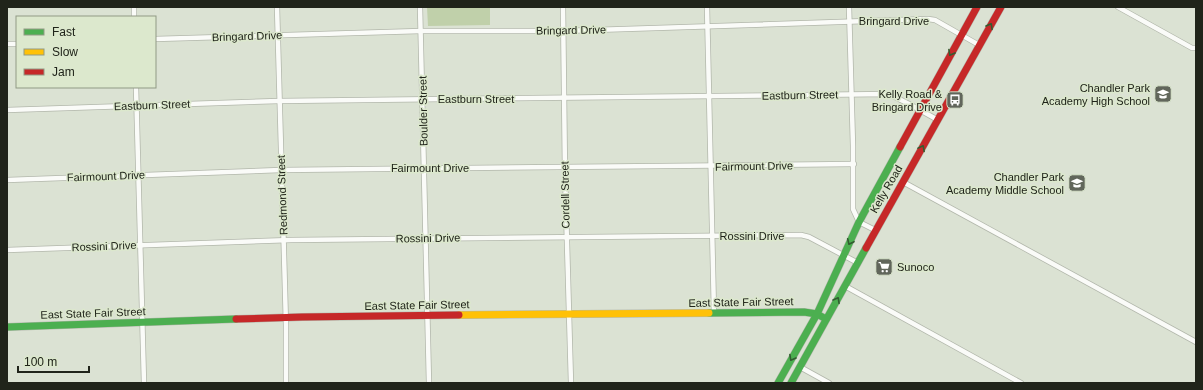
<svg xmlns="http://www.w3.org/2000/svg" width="1203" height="390" font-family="Helvetica,sans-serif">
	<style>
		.green { fill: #c0d0aa }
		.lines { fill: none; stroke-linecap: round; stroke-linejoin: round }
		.street-casing { stroke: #b2b7ab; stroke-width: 6 }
		.fast-casing { stroke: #b2b7ab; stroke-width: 8 }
		.slow-casing { stroke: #b2b7ab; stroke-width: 8 }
		.jam-casing { stroke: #b2b7ab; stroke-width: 8 }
		.street { stroke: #fafbf8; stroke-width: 4.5 }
		.fast { stroke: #4caf50; stroke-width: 7 }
		.slow { stroke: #ffc107; stroke-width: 7 }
		.jam { stroke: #c62828; stroke-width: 7 }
		.oneway { stroke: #325c30 }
		.labels { text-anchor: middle; stroke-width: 3; stroke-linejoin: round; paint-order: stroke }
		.street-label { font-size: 11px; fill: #20241a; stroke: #dce8cd }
		.poi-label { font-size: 11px; fill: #20241a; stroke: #dce8cd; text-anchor: end }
	</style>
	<rect width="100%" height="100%" fill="#dbe2d3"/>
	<path class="green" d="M 427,7 L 490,7 L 490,25 L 428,26 Z"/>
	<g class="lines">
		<defs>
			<g id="street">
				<path d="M 134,7 L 134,17"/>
				<path d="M 277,7 L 286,325 L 286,383"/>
				<path d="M 420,7 L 429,383"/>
				<path d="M 563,7 L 565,173 L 571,383"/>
				<path d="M 707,7 L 714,313"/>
				<path d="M 849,7 L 853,146 L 853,209 L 859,222 L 875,230"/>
				<path d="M 1118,7 L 1192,48 L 1196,48"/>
				<path d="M 155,39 L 421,31 L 563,31 L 928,19 L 935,20 L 979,45"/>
				<path d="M 7,44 L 17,44"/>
				<path d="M 136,87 L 144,383"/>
				<path d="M 7,110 L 279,101 L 889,94 L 909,104 L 938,120"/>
				<path d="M 7,180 L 281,170 L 854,164"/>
				<path d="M 903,182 L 1196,342"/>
				<path d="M 7,250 L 291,240 L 801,235 L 809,237 L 858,263"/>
				<path d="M 845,286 L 1021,383"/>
				<path d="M 800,367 L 829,383"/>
			</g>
			<g id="fast">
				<path d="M 709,313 L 804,312 L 817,314 L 826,319"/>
				<path d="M 7,327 L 236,319"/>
				<path d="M 778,383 L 817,314 L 859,222 L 900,147"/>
				<path d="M 791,383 L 866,248"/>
			</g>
			<path id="slow" d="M 459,315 L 709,313"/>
			<g id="jam">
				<path d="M 900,147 L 977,7"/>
				<path d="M 866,248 L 1001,7"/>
				<path d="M 236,319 L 302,317 L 459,315"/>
			</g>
		</defs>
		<use href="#street" class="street-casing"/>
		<use href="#fast" class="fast-casing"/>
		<use href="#slow" class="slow-casing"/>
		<use href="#jam" class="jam-casing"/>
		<use href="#street" class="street"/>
		<use href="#fast" class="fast"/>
		<use href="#slow" class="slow"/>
		<use href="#jam" class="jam"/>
	</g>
	<defs><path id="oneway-chevron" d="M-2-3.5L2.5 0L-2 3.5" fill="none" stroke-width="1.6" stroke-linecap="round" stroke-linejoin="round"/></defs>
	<g class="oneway">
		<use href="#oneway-chevron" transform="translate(990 26) rotate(-61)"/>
		<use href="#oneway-chevron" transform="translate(951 53) rotate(119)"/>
		<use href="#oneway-chevron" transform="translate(922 148) rotate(-62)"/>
		<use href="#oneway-chevron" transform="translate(850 242) rotate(115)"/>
		<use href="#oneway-chevron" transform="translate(837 300) rotate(-61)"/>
		<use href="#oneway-chevron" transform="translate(792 358) rotate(119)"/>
	</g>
	<defs>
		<symbol id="school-square" viewBox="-11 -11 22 22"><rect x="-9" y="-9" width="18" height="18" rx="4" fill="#61665b" stroke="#dce8cd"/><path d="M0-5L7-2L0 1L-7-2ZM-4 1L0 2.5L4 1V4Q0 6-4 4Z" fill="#fff"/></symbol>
		<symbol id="bus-square" viewBox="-11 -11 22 22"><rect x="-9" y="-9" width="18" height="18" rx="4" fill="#61665b" stroke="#dce8cd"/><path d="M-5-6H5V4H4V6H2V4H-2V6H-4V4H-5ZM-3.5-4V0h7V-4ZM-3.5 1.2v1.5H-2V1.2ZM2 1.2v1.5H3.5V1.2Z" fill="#fff"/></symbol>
		<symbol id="supermarket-square" viewBox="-11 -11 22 22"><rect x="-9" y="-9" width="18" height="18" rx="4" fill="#61665b" stroke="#dce8cd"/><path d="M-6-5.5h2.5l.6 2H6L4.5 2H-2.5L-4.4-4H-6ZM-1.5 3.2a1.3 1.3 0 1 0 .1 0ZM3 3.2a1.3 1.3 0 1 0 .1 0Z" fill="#fff"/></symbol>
	</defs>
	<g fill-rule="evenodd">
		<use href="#school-square" x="1153" y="84" width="20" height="20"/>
		<use href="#bus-square" x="945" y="90" width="20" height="20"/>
		<use href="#school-square" x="1067" y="173" width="20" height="20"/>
		<use href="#supermarket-square" x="874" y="257" width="20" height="20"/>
	</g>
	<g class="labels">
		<g class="street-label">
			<text x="894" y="25">Bringard Drive</text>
			<text transform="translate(571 30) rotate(-1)" y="4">Bringard Drive</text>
			<text transform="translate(247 36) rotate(-2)" y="4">Bringard Drive</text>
			<text transform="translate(800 95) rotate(-1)" y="4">Eastburn Street</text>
			<text x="476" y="103">Eastburn Street</text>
			<text transform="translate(152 105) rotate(-2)" y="4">Eastburn Street</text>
			<text transform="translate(423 111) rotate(-91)" y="4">Boulder Street</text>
			<text transform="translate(754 166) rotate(-1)" y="4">Fairmount Drive</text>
			<text x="430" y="172">Fairmount Drive</text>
			<text transform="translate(106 176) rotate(-2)" y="4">Fairmount Drive</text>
			<text transform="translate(886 189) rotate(-60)" y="4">Kelly Road</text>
			<text transform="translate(282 195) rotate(-92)" y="4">Redmond Street</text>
			<text transform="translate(565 195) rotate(-91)" y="4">Cordell Street</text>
			<text x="752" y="240">Rossini Drive</text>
			<text transform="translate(428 238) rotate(-1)" y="4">Rossini Drive</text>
			<text transform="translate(104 246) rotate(-2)" y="4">Rossini Drive</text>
			<text transform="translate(741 302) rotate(-1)" y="4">East State Fair Street</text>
			<text transform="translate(417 305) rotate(-1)" y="4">East State Fair Street</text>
			<text transform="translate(93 313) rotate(-2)" y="4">East State Fair Street</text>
		</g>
		<g class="poi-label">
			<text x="1150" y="92">Chandler Park<tspan x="1150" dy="13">Academy High School</tspan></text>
			<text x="942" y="98">Kelly Road &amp;<tspan x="942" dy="13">Bringard Drive</tspan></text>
			<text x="1064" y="181">Chandler Park<tspan x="1064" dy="13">Academy Middle School</tspan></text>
			<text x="897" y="271" text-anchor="start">Sunoco</text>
		</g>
	</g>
	<rect width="1203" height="390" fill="none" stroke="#20241a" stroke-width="16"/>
	<rect x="16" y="16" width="140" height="72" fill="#dce8cd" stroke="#919a85"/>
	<rect x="24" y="29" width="20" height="6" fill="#4caf50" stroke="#919a85"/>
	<text x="52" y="36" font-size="12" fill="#20241a">Fast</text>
	<rect x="24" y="49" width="20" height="6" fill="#ffc107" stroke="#919a85"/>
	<text x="52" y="56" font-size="12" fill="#20241a">Slow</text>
	<rect x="24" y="69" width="20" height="6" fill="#c62828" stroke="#919a85"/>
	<text x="52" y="76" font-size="12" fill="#20241a">Jam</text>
	<path d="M18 366v6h71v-6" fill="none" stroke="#20241a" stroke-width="2"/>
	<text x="24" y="366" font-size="12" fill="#20241a" stroke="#dce8cd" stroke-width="3" paint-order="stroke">100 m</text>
</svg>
